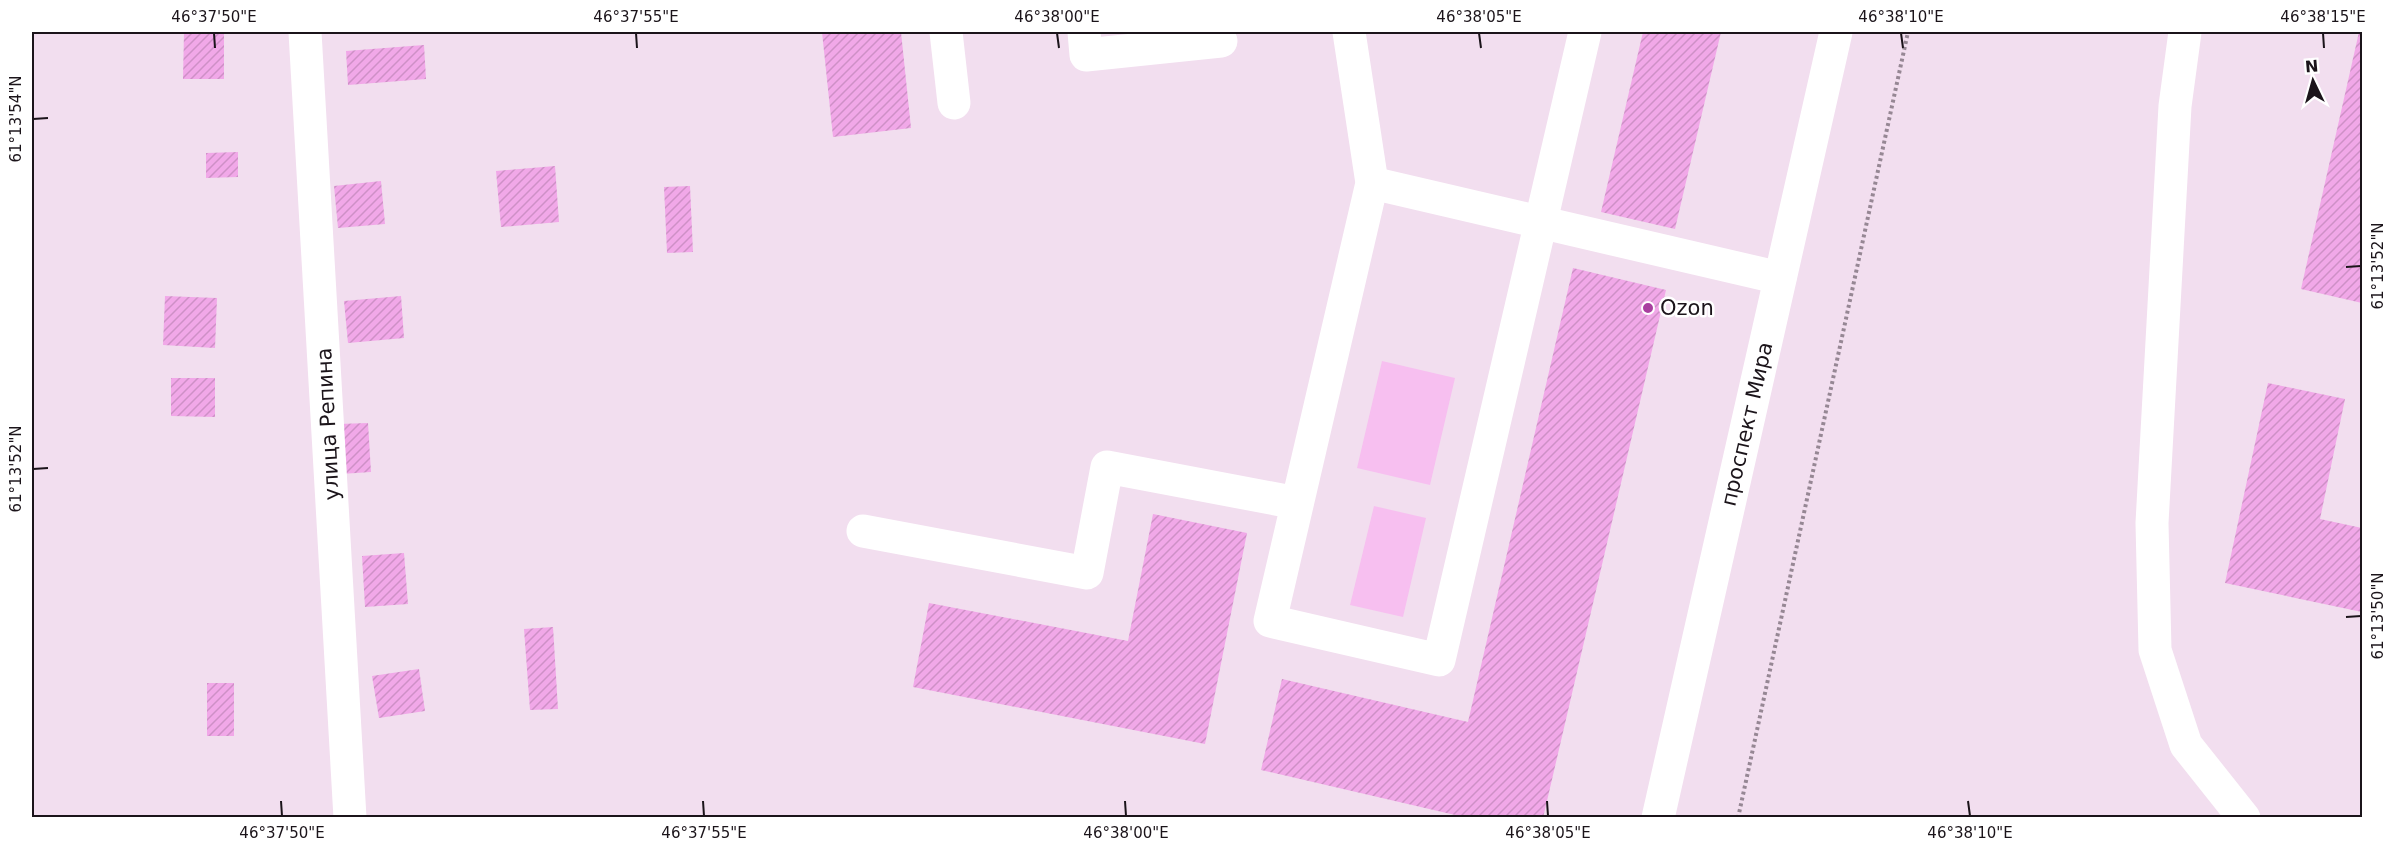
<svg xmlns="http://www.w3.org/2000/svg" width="2394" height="849" font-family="'DejaVu Sans',sans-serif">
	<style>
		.park { fill: #f7bff0 }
		.building { fill: url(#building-hatch) }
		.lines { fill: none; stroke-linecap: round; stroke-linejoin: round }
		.path { stroke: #968794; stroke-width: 4; stroke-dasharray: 3 3; stroke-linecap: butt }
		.minor { stroke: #fff; stroke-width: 33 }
		.ticks { fill: none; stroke: #1b141a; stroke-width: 2 }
		.poi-dot { fill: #a93fa0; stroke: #fff; stroke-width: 2 }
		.labels { text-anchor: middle; stroke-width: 5; stroke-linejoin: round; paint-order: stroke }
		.poi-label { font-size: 21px; fill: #1b141a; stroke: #fff; text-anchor: start }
		.street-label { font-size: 21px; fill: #1b141a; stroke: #fff }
		.neatline { fill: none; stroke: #1b141a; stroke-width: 2 }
		.ticks-label { font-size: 15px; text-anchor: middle; fill: #1b141a }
	</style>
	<defs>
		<pattern id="building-hatch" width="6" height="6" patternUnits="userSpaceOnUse" patternTransform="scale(1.5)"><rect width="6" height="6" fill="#f1a8e8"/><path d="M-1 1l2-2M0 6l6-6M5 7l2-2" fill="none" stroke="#ce90c6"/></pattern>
	</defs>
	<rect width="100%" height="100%" fill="#f2deef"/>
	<g class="park">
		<path d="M 1382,361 L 1455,378 L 1430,485 L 1357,468 Z"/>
		<path d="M 1374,506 L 1426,518 L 1403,617 L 1350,605 Z"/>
	</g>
	<g class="building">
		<path d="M 184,32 L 224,32 L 224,79 L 183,79 Z"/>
		<path d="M 822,32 L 901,32 L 911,128 L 833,137 Z"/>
		<path d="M 1643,32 L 1721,32 L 1675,229 L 1601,212 Z"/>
		<path d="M 2359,32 L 2362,32 L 2362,303 L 2301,289 Z"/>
		<path d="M 424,45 L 426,79 L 348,85 L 346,51 Z"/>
		<path d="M 238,152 L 238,177 L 206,178 L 206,153 Z"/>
		<path d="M 555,166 L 559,222 L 501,227 L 496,171 Z"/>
		<path d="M 381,181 L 385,224 L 338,228 L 334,186 Z"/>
		<path d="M 690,186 L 693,252 L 667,253 L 664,187 Z"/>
		<path d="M 1573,268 L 1666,290 L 1543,818 L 1468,818 L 1261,770 L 1282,679 L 1468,722 Z"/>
		<path d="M 165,296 L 217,298 L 215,348 L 163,345 Z"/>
		<path d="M 401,296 L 404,338 L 348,343 L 344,301 Z"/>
		<path d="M 171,378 L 215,378 L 215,417 L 171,416 Z"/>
		<path d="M 2268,383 L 2345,399 L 2320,519 L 2362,528 L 2362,612 L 2225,583 Z"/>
		<path d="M 368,423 L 371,472 L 341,474 L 338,424 Z"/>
		<path d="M 1153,514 L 1247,533 L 1205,744 L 913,687 L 929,603 L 1128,641 Z"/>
		<path d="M 404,553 L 408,604 L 365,607 L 362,556 Z"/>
		<path d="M 553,627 L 558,709 L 530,710 L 524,629 Z"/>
		<path d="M 419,669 L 425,711 L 379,718 L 372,676 Z"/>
		<rect x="207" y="683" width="27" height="53"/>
	</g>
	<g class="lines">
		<path class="path" d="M 1738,818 L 1908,32"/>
		<g class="minor">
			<path d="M 305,32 L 350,818"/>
			<path d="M 946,32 L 954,103"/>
			<path d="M 1084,32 L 1086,55 L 1221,41"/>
			<path d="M 1349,32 L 1372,183 L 1270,621 L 1439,660 L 1585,32"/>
			<path d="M 2185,32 L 2175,106 L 2152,523 L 2155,650 L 2186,745 L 2244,818"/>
			<path d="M 1372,183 L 1780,278"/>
			<path d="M 863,531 L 1087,573 L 1107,467 L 1297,503"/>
			<path d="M 1658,818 L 1836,32"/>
		</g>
	</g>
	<path class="ticks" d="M 214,33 L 215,48M 636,33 L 637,48M 1057,33 L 1059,48M 1479,33 L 1481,48M 1901,33 L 1903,48M 2323,33 L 2324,48M 33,119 L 48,118M 2346,267 L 2361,266M 33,469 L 48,468M 2346,617 L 2361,616M 281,801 L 282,816M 703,801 L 704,816M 1125,801 L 1126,816M 1547,801 L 1548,816M 1968,801 L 1970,816"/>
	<circle class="poi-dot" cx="1648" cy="308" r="6"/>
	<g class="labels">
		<g class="poi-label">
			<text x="1660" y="315">Ozon</text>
		</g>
		<g class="street-label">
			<text transform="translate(328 424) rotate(-93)" y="7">улица Репина</text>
			<text transform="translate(1747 424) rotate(-77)" y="7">проспект Мира</text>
		</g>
	</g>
	<rect width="2394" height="849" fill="none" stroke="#ffffff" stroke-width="66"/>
	<g transform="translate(2313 81) rotate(355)" stroke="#ffffff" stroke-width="4.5" paint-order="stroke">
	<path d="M0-4.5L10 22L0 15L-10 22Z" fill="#1b141a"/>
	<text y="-9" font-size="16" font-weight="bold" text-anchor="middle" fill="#1b141a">N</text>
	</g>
	<rect x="33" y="33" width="2328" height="783" class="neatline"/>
	<g class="ticks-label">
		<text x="214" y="22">46°37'50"E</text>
		<text x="636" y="22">46°37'55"E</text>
		<text x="1057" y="22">46°38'00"E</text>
		<text x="1479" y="22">46°38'05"E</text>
		<text x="1901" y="22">46°38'10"E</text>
		<text x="2323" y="22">46°38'15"E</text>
		<text transform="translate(16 119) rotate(-90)" y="5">61°13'54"N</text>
		<text transform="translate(2378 266) rotate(-90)" y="5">61°13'52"N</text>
		<text transform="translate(16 469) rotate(-90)" y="5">61°13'52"N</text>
		<text transform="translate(2378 616) rotate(-90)" y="5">61°13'50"N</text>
		<text x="282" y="838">46°37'50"E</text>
		<text x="704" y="838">46°37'55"E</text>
		<text x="1126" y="838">46°38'00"E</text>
		<text x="1548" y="838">46°38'05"E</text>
		<text x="1970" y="838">46°38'10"E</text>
	</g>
</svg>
